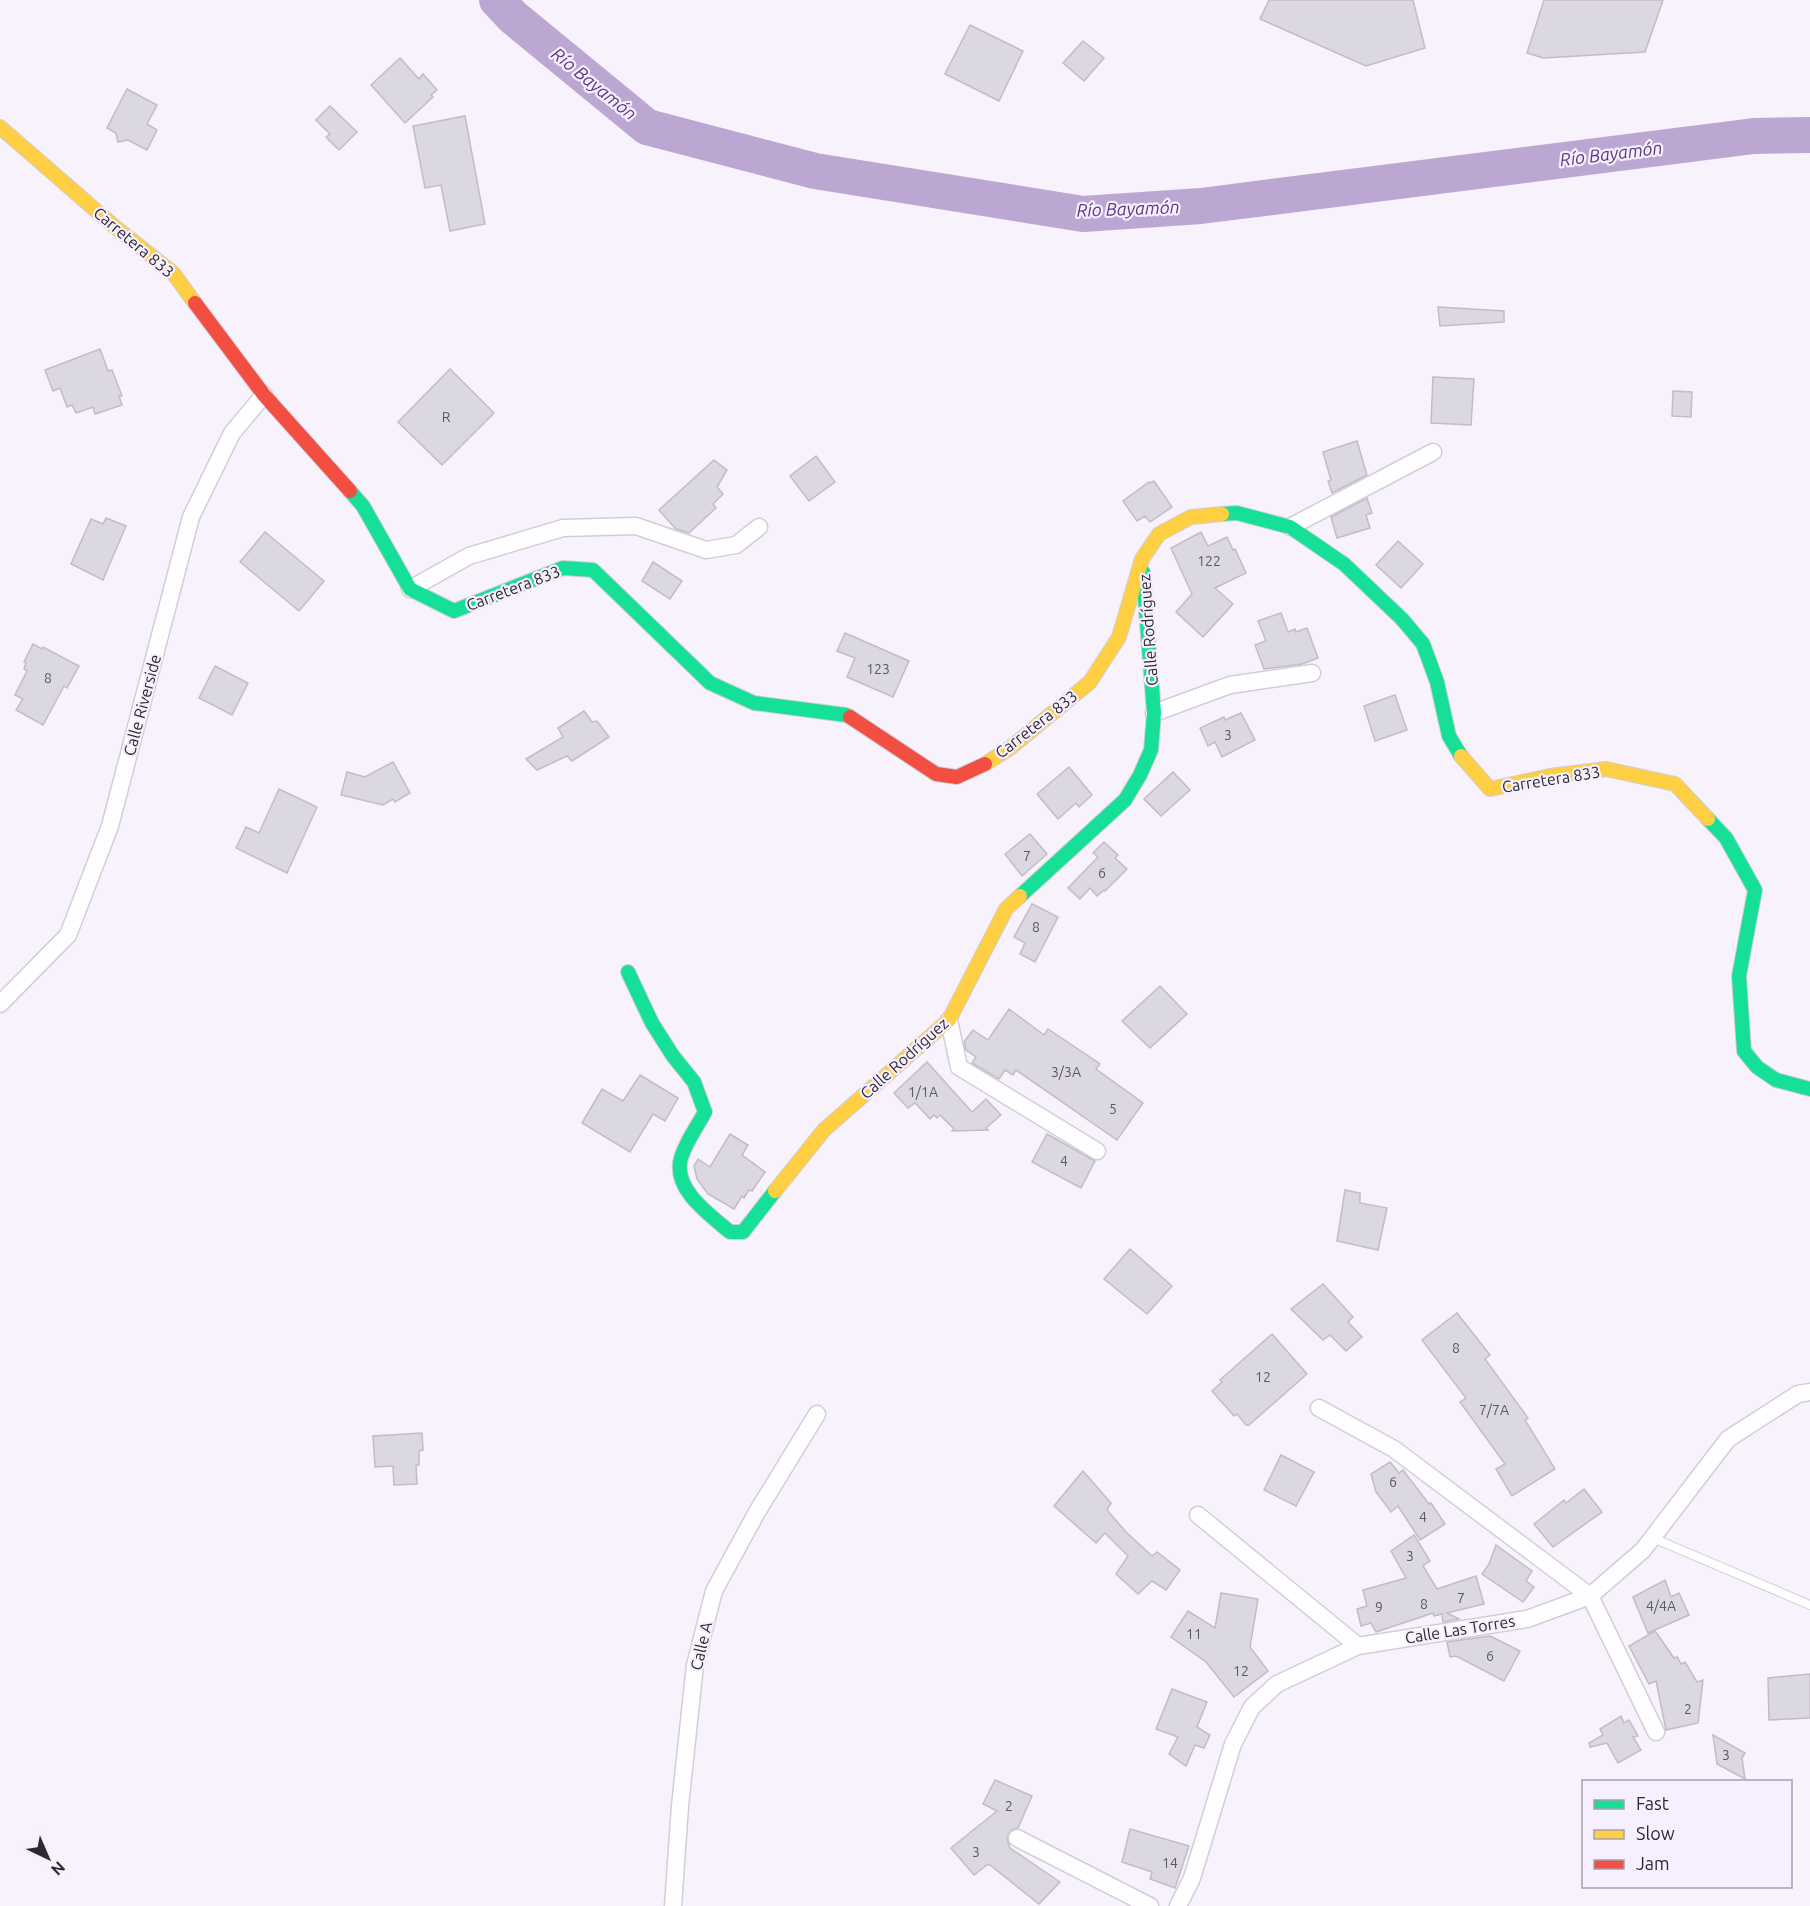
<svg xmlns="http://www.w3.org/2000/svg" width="1810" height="1906" font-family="Ubuntu,sans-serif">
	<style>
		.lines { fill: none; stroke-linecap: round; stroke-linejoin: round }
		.river { stroke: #bca7d2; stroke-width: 36 }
		.building { fill: #dcd8e1; stroke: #c1bcc6; stroke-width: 1.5 }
		.lane-casing { stroke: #d2ced7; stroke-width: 10 }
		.street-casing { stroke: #d2ced7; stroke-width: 19 }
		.fast-casing { stroke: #d2ced7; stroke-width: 16 }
		.slow-casing { stroke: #d2ced7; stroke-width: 16 }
		.jam-casing { stroke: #d2ced7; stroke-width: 16 }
		.lane { stroke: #fefdff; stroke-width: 8 }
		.street { stroke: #fefdff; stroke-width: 16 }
		.fast { stroke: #16e098; stroke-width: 14 }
		.slow { stroke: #ffcf43; stroke-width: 14 }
		.jam { stroke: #f24e42; stroke-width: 14 }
		.labels { text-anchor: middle; stroke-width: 4.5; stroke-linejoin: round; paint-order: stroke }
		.number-label { font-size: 14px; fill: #5c5862 }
		.street-label { font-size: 16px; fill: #2d2932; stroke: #f6efff }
		.water-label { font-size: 18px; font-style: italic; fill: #5d387e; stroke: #f6efff }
	</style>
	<rect width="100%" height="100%" fill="#f7f2fc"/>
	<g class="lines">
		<path class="river" d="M 497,0 L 513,17 L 647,127 L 815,171 L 1083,214 L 1201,206 L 1754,136 L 1810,135"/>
	</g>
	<g class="building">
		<path d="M 1269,0 L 1413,0 L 1425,48 L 1366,66 L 1260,19 Z"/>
		<path d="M 1544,0 L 1663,0 L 1645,52 L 1543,58 L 1527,53 Z"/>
		<path d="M 970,25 L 1023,51 L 999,101 L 945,74 Z"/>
		<path d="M 1083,41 L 1104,58 L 1084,81 L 1063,63 Z"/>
		<path d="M 400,58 L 419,79 L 423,74 L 437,90 L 431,95 L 433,97 L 405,123 L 371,85 Z"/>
		<path d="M 127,89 L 157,105 L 147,124 L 157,130 L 147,150 L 128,140 L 118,142 L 116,133 L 107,128 Z"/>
		<path d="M 330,106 L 357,132 L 339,150 L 326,137 L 330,134 L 316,120 Z"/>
		<path d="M 465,116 L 485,224 L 450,231 L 441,185 L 425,188 L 413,126 Z"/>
		<path d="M 1438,307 L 1504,311 L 1504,322 L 1440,326 Z"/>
		<path d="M 100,349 L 108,371 L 112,370 L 122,396 L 119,396 L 122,405 L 95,414 L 93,407 L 76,413 L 72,405 L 67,407 L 60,388 L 53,391 L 45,370 Z"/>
		<path d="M 450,369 L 494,413 L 442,465 L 398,422 Z"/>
		<path d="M 1433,377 L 1474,379 L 1471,425 L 1431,423 Z"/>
		<path d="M 1673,391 L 1692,392 L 1691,417 L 1672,416 Z"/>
		<path d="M 1357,441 L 1367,475 L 1332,493 L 1328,481 L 1331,480 L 1323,452 Z"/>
		<path d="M 816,456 L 835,482 L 809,501 L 790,476 Z"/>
		<path d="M 714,460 L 727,470 L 717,487 L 723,494 L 713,504 L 716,508 L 689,533 L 676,529 L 659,510 Z"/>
		<path d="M 1154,481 L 1172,507 L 1150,522 L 1145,516 L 1137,521 L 1123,501 L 1149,482 L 1150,483 Z"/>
		<path d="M 1367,498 L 1372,513 L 1366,515 L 1370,528 L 1337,538 L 1331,517 Z"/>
		<path d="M 106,518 L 126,526 L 103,580 L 71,564 L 91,519 L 103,524 Z"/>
		<path d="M 265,532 L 324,581 L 299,611 L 240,562 Z"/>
		<path d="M 1201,532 L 1208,546 L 1227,537 L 1233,550 L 1235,549 L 1246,573 L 1215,588 L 1233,604 L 1203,637 L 1176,612 L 1192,594 L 1171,548 Z"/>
		<path d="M 1398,541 L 1423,564 L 1401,588 L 1376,565 Z"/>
		<path d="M 653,562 L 682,581 L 670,599 L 642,581 Z"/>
		<path d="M 1281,613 L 1288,632 L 1295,629 L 1296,632 L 1307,628 L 1318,658 L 1302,664 L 1264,669 L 1255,645 L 1266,641 L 1258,621 Z"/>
		<path d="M 845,633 L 909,661 L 893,697 L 847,677 L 855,658 L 837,651 Z"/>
		<path d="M 33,644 L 42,649 L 43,647 L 79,666 L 67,688 L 64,686 L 43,725 L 16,710 L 23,699 L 15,695 L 27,671 L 24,669 L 26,663 L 24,662 Z"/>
		<path d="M 215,666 L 248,683 L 232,715 L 199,698 Z"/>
		<path d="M 1395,695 L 1407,730 L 1375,741 L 1364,706 Z"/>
		<path d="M 584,711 L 592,722 L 597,721 L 609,737 L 572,761 L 567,756 L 537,770 L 526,759 L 563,737 L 558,728 Z"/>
		<path d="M 1241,713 L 1255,740 L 1222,757 L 1215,742 L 1208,746 L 1200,728 L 1224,717 L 1225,720 Z"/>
		<path d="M 393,762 L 410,793 L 395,802 L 393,799 L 383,805 L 341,795 L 347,772 L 365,777 Z"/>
		<path d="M 1069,767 L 1092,795 L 1079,807 L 1076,803 L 1058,819 L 1037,794 Z"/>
		<path d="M 1173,772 L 1190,790 L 1161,816 L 1144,799 Z"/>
		<path d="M 279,789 L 317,807 L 287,873 L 236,848 L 246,827 L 259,833 Z"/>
		<path d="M 1030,834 L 1047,854 L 1022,876 L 1005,854 Z"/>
		<path d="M 1104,842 L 1118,855 L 1115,858 L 1127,869 L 1105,891 L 1104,890 L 1097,896 L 1090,888 L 1080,899 L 1068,888 L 1098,857 L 1093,853 Z"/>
		<path d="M 1032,904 L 1058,917 L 1035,962 L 1020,954 L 1025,943 L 1014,937 Z"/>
		<path d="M 1160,986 L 1187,1014 L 1150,1048 L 1122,1021 Z"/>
		<path d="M 1009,1009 L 1044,1035 L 1048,1029 L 1100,1064 L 1096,1069 L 1143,1103 L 1117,1140 L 1016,1070 L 1013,1075 L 1005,1070 L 999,1079 L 972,1063 L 976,1057 L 966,1050 L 964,1042 L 973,1030 L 988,1040 Z"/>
		<path d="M 927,1062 L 972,1112 L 986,1099 L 1001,1115 L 986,1128 L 988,1130 L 952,1131 L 954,1129 L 940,1115 L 937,1118 L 934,1115 L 930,1119 L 915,1103 L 908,1108 L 894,1093 Z"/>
		<path d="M 640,1075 L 678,1098 L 665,1121 L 653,1114 L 630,1152 L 582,1123 L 602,1089 L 623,1101 Z"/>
		<path d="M 730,1134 L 748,1145 L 742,1155 L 765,1172 L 752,1191 L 749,1190 L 744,1198 L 742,1196 L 734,1209 L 708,1194 L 697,1179 L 694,1166 L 698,1159 L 710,1167 Z"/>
		<path d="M 1047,1134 L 1095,1161 L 1081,1188 L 1032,1162 Z"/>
		<path d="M 1345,1190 L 1360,1193 L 1360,1203 L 1387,1208 L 1378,1250 L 1337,1241 Z"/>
		<path d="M 1130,1249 L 1172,1286 L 1147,1314 L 1104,1279 Z"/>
		<path d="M 1323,1284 L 1353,1317 L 1348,1322 L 1362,1337 L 1346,1351 L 1330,1335 L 1323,1340 L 1291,1309 Z"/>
		<path d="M 1457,1313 L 1490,1355 L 1485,1359 L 1528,1418 L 1525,1420 L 1555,1469 L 1512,1496 L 1496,1469 L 1505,1464 L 1460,1402 L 1466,1398 L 1422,1340 Z"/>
		<path d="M 1272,1334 L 1307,1374 L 1249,1425 L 1246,1425 L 1237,1414 L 1234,1416 L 1212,1391 L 1222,1382 L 1220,1380 Z"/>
		<path d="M 422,1433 L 423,1450 L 419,1451 L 419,1465 L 416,1465 L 417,1484 L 394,1485 L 393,1466 L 375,1467 L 373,1436 Z"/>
		<path d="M 1281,1455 L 1314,1472 L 1296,1506 L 1264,1490 Z"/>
		<path d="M 1390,1462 L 1399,1473 L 1403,1470 L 1429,1504 L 1431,1503 L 1445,1524 L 1420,1540 L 1398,1506 L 1391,1512 L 1376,1492 L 1371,1474 Z"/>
		<path d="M 1083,1471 L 1111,1503 L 1107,1510 L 1126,1532 L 1152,1556 L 1157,1552 L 1180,1570 L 1166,1590 L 1152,1581 L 1138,1594 L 1116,1574 L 1128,1556 L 1105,1533 L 1096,1543 L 1054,1506 Z"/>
		<path d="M 1584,1489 L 1602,1512 L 1553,1547 L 1534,1524 L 1564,1500 L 1566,1503 Z"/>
		<path d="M 1414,1535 L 1430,1561 L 1423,1566 L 1437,1589 L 1476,1576 L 1484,1604 L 1447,1613 L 1459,1619 L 1443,1622 L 1442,1614 L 1434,1616 L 1433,1613 L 1376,1632 L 1371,1623 L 1361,1626 L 1357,1609 L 1367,1606 L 1363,1590 L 1406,1578 L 1391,1551 Z"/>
		<path d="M 1496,1545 L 1532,1571 L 1526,1581 L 1534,1587 L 1523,1602 L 1482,1574 L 1489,1564 Z"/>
		<path d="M 1665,1580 L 1671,1597 L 1679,1593 L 1689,1615 L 1648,1633 L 1633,1597 Z"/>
		<path d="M 1221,1593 L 1258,1599 L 1250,1647 L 1268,1671 L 1234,1697 L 1206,1662 L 1171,1637 L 1188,1611 L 1215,1628 Z"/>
		<path d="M 1655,1631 L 1674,1658 L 1677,1657 L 1681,1664 L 1685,1662 L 1697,1682 L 1703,1680 L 1698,1723 L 1666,1730 L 1656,1681 L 1649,1684 L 1629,1646 Z"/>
		<path d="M 1490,1636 L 1520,1651 L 1504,1681 L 1456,1656 L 1450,1657 L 1447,1642 Z"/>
		<path d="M 1810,1674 L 1810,1718 L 1769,1720 L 1768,1678 Z"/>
		<path d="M 1172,1689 L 1207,1702 L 1197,1727 L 1210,1735 L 1204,1748 L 1195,1745 L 1186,1766 L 1169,1754 L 1178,1737 L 1156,1729 Z"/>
		<path d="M 1621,1716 L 1624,1723 L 1629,1720 L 1638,1736 L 1633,1737 L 1641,1750 L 1618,1763 L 1607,1743 L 1590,1747 L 1589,1743 L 1603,1735 L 1600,1729 Z"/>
		<path d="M 1713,1735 L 1745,1753 L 1742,1758 L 1745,1779 L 1717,1764 Z"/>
		<path d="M 995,1780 L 1032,1796 L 1018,1828 L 1011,1830 L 1007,1839 L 1010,1848 L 1060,1882 L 1039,1904 L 990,1865 L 987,1865 L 974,1875 L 951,1848 L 997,1811 L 983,1804 Z"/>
		<path d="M 1130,1829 L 1189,1846 L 1175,1888 L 1150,1879 L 1152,1872 L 1122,1862 Z"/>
	</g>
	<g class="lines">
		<defs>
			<path id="lane" d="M 1653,1538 L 1810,1605"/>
			<g id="street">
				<path d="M 1290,527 L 1433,452"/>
				<path d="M 410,589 L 469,556 L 563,528 L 636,526 L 706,550 L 736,545 L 759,527"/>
				<path d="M 1154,713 L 1230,685 L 1312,673"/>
				<path d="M 0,1004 L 68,935 L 110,826 L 191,517 L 232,433 L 264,395"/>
				<path d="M 949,1020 L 959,1067 L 1097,1151"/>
				<path d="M 1319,1408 L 1394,1449 L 1590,1596 L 1656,1732"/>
				<path d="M 1198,1515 L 1358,1646"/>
				<path d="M 1017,1838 L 1150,1906"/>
				<path d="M 673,1906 L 680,1806 L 695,1665 L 714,1591 L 757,1512 L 817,1414"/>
				<path d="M 1178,1906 L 1192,1878 L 1233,1744 L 1252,1707 L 1277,1684 L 1358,1646 L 1527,1619 L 1590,1596 L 1643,1550 L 1728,1439 L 1798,1394 L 1810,1392"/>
			</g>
			<g id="fast">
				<path d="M 350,491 L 363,506 L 410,589 L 454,611 L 563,568 L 593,570 L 710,683 L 754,703 L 846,715 L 850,717"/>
				<path d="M 1222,514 L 1237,513 L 1290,527 L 1344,564 L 1402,619 L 1423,644 L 1437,682 L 1449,736 L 1461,756"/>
				<path d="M 1708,819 L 1726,838 L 1755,890 L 1739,976 L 1744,1051 L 1757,1067 L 1776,1080 L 1810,1089"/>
				<path d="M 1020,896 L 1125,800 L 1140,775 L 1151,750 L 1154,713 L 1143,572"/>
				<path d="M 628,972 L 652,1023 L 673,1056 L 694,1082 L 705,1112 C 697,1127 686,1141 681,1158 C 672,1189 710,1215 730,1232 L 743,1232 L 775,1191"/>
			</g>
			<g id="slow">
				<path d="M 0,127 L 115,227 L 173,273 L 195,303"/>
				<path d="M 1461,756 L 1490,789 L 1550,776 L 1606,769 L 1675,784 L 1708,819"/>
				<path d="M 985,764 L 1010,748 L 1090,682 L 1119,637 L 1142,559 L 1159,534 L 1191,517 L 1222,514"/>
				<path d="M 775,1191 L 824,1130 L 949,1020 L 1006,909 L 1020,896"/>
			</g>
			<g id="jam">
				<path d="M 195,303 L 264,395 L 350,491"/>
				<path d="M 850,717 L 936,774 L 957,777 L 985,764"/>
			</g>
		</defs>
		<use href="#lane" class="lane-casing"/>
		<use href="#street" class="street-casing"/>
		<use href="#fast" class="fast-casing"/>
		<use href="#slow" class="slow-casing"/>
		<use href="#jam" class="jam-casing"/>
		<use href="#lane" class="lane"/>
		<use href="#street" class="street"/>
		<use href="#fast" class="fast"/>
		<use href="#slow" class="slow"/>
		<use href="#jam" class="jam"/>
	</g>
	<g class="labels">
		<g class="number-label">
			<text x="446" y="422">R</text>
			<text x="1209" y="566">122</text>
			<text x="878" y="674">123</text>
			<text x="48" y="683">8</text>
			<text x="1228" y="740">3</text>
			<text x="1027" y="861">7</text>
			<text x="1102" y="878">6</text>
			<text x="1036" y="932">8</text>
			<text x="1066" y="1077">3/3A</text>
			<text x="923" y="1097">1/1A</text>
			<text x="1113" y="1114">5</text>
			<text x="1064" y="1166">4</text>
			<text x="1456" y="1353">8</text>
			<text x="1263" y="1382">12</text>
			<text x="1494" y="1415">7/7A</text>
			<text x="1393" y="1487">6</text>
			<text x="1423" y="1522">4</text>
			<text x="1410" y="1561">3</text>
			<text x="1461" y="1603">7</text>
			<text x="1424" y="1609">8</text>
			<text x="1661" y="1611">4/4A</text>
			<text x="1379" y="1612">9</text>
			<text x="1194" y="1639">11</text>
			<text x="1490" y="1661">6</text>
			<text x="1241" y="1676">12</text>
			<text x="1688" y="1714">2</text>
			<text x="1726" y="1760">3</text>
			<text x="1009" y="1811">2</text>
			<text x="976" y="1857">3</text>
			<text x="1170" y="1868">14</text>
		</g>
		<g class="street-label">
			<text transform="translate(134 242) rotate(40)" y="6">Carretera 833</text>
			<text transform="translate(513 588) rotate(-21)" y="6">Carretera 833</text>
			<text transform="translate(1148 630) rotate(-94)" y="6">Calle Rodríguez</text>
			<text transform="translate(142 705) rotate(-75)" y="6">Calle Riverside</text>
			<text transform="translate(1036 724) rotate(-38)" y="6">Carretera 833</text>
			<text transform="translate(1551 779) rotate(-9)" y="6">Carretera 833</text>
			<text transform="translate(904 1058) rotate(-42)" y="6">Calle Rodríguez</text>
			<text transform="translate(1460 1629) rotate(-9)" y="6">Calle Las Torres</text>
			<text transform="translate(701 1646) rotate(-77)" y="6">Calle A</text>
		</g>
		<g class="water-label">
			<text transform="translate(594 84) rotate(39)" y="6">Río Bayamón</text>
			<text transform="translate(1611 154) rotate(-7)" y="6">Río Bayamón</text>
			<text transform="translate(1128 209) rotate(-2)" y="6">Río Bayamón</text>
		</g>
	</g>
	<rect x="1582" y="1780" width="210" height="108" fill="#f6efff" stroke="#a6a0ad" stroke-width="1.5"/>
	<rect x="1594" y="1800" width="30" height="9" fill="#16e098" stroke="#a6a0ad" stroke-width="1.5"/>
	<text x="1636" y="1810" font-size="18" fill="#2d2932">Fast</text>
	<rect x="1594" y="1830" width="30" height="9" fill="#ffcf43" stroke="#a6a0ad" stroke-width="1.5"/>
	<text x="1636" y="1840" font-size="18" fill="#2d2932">Slow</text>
	<rect x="1594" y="1860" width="30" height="9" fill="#f24e42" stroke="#a6a0ad" stroke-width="1.5"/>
	<text x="1636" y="1870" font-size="18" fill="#2d2932">Jam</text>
	<g transform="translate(48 1858) rotate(136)" stroke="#f6efff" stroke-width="4.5" paint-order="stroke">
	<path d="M0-4.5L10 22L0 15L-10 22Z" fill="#2d2932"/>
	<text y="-9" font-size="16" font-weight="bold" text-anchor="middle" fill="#2d2932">N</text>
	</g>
</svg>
